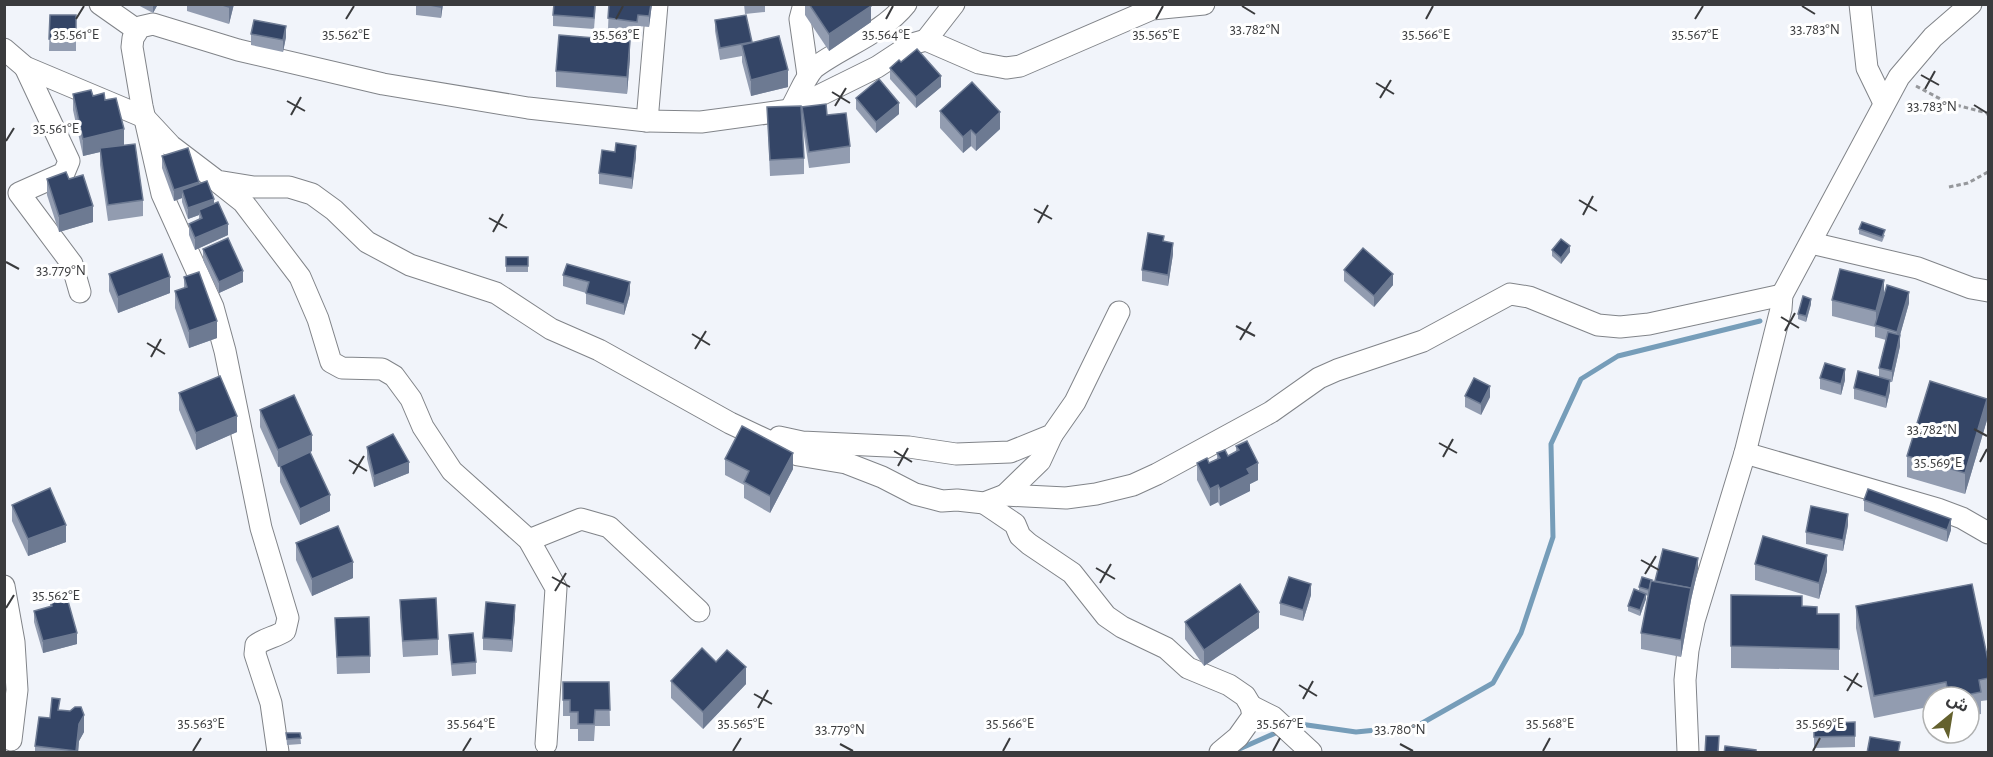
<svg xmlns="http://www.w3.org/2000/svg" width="1993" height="757" font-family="'Alegreya Sans','Noto Sans Arabic',sans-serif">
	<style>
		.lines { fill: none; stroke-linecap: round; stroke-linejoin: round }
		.stream { stroke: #769db9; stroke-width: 5 }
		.minor-casing { stroke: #818489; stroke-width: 23 }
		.path { stroke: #96989c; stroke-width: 3; stroke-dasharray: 4.5 3; stroke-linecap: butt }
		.minor { stroke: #fff; stroke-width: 21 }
		.wall { fill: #929cb0 }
		.shaded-wall { fill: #6d7a92 }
		.building { fill: #344566; stroke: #6d7a92; stroke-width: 1.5 }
		.ticks { fill: none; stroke: #3a3b3d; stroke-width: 2 }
		.ticks-label { font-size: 15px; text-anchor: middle; fill: #3a3b3d; stroke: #fff; stroke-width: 6; stroke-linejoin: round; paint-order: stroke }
	</style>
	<rect width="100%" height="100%" fill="#f1f4fa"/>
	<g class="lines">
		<g class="stream">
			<path d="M 1292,727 L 1300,724 L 1356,732 L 1417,726 L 1493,683 L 1521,633 L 1553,537 L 1551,444 L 1581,379 L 1618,356 L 1760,321"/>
			<path d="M 1237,750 L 1280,731"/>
		</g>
		<defs>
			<g id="minor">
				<path d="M 100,4 L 137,30"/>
				<path d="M 804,4 L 800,19 L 808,75"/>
				<path d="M 1860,4 L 1867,68 L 1884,103"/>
				<path d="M 926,40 L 954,4"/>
				<path d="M 4,49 L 25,67 L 144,117 L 171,146 L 217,181 L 254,187 L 289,187 L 312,194 L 334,210 L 367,242 L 410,265 L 496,293 L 551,329 L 599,350 L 730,423 L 798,455 L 846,463 L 882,477 L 915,494 L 942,501 L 957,500 L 984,503 L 1005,495 L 1066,498 L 1096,494 L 1133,485 L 1157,474 L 1271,412 L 1319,378 L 1337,370 L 1423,341 L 1510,294 L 1529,297 L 1598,325 L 1620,327 L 1649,324 L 1782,295"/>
				<path d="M 25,67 L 69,161 L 64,173 L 19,193 L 72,264 L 80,292"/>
				<path d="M 790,110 C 798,97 804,79 814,68 C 843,46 882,34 906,4"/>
				<path d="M 647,121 L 657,4"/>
				<path d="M 219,183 L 243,202 L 300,277 L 318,319 L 331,362 L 342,368 L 382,369 L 394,376 L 411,399 L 423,427 L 452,471 L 529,540 L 556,588 L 546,744"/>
				<path d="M 1811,243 L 1918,268 L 1971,288 L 1988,291"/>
				<path d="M 779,437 L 802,442 L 909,447 L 956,454 L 1010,452 L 1052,435 L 1075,402 L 1119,312"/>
				<path d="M 1745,453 L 1938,509 L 1962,518 L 1988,533"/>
				<path d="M 1005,495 L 1040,461 L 1052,435"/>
				<path d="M 984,503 L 1015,524 L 1020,536 L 1029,544 L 1072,573 L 1106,616 L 1122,627 L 1166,648 L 1188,668 L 1229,685 L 1245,696 L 1251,706 L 1253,716 L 1238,737 L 1220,752"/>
				<path d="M 529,540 L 581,519 L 609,527 L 699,611"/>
				<path d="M 4,586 L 14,642 L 17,690 L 11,740"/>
				<path d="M 1251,706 L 1273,717 L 1311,752"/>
				<path d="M 278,752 L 271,703 L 255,654 L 256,645 C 265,638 276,637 285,631 L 288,618 L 261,528 L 225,351 L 213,307 L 162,194 L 142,106 L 132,47 L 133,38 L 140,27 L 153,24 L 238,50 L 383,84 L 528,108 L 647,121 L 701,122 L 790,110 L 877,67 L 912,44 L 926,40 L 979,63 L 1006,68 L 1020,66 L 1152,9 L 1204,4"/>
				<path d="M 1688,752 L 1685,680 L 1688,650 L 1694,621 L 1745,453 L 1781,309 L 1782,295 L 1899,77 L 1933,37 L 1971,4"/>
			</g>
		</defs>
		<use href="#minor" class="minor-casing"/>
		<g class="path">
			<path d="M 1916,86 L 1948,103 L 1987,113 L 1988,115"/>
			<path d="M 1949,187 L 1968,183 L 1988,172"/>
		</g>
		<use href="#minor" class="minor"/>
	</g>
	<g class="wall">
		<path d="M 136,4 L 158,4 L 153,13 Z"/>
		<path d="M 187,4 L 234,4 L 229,24 L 187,11 Z"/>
		<path d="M 416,4 L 443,4 L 441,18 L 416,15 Z"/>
		<path d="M 596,4 L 594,29 L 553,26 L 553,15 Z"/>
		<path d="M 609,4 L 652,4 L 649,27 L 638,26 L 637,33 L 608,29 Z"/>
		<path d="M 744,4 L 765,4 L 765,12 L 745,14 Z"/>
		<path d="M 805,4 L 871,4 L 871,22 L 829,51 L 805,15 Z"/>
		<path d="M 50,15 L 76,15 L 76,51 L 49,51 Z"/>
		<path d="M 715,20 L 752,43 L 788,87 L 751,96 L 742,62 L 742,56 L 720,60 L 715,31 Z"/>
		<path d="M 251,34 L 286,37 L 283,52 L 251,45 Z"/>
		<path d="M 630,58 L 627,94 L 556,87 L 556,71 Z"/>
		<path d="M 901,62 L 941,87 L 916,108 L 890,79 L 890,68 Z"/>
		<path d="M 73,94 L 105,100 L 124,145 L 143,200 L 143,216 L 108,221 L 100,165 L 100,152 L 83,156 L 73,110 Z"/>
		<path d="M 856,98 L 899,114 L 876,133 L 856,109 Z"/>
		<path d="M 767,107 L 804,158 L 804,174 L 770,176 Z"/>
		<path d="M 802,107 L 827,115 L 850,146 L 850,163 L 809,168 L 802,123 Z"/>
		<path d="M 940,111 L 1000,129 L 976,151 L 971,146 L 963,153 L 940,128 Z"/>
		<path d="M 162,156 L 199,184 L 214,204 L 228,235 L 195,250 L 189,235 L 189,224 L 199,220 L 199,215 L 188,219 L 182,202 L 182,198 L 174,201 L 162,168 Z"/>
		<path d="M 636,157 L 632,189 L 599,184 L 599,173 Z"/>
		<path d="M 47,179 L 69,179 L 93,222 L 59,232 L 47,195 Z"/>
		<path d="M 1859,229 L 1885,235 L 1882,242 L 1859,234 Z"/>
		<path d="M 1164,241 L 1173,254 L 1168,286 L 1142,281 L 1142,270 Z"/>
		<path d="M 203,249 L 243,282 L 219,293 L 203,260 Z"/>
		<path d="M 1552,250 L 1570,252 L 1561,264 L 1552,256 Z"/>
		<rect x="506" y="257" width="22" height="15"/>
		<path d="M 1344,270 L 1393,285 L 1374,307 L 1344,281 Z"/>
		<path d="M 109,274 L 170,293 L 118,313 L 109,291 Z"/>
		<path d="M 563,275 L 630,294 L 624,315 L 586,304 L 586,293 L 563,286 Z"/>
		<path d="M 184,277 L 217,338 L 189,348 L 175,308 L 175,291 L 184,288 Z"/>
		<path d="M 1884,296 L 1909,303 L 1900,335 L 1900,346 L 1892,382 L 1890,382 L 1890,391 L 1886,408 L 1854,399 L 1854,388 L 1879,377 L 1879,368 L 1886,340 L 1875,337 L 1875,327 L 1832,316 L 1832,300 Z"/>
		<path d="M 1811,304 L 1806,322 L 1798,319 L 1798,314 Z"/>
		<path d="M 1820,378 L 1845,380 L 1841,395 L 1820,389 Z"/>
		<path d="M 179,393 L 237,432 L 196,450 L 179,410 Z"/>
		<path d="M 1465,396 L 1490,397 L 1481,415 L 1465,407 Z"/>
		<path d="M 260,410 L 312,451 L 310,452 L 330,511 L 300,525 L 280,482 L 280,466 L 278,467 L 260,427 Z"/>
		<path d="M 1987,420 L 1965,494 L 1907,477 L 1907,456 Z"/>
		<path d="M 1236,446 L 1258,480 L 1250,484 L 1250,491 L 1220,506 L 1218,502 L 1210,506 L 1197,480 L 1197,463 L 1209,463 L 1217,459 L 1217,453 L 1228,456 L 1236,452 Z"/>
		<path d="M 367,447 L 409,473 L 374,487 L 367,459 Z"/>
		<path d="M 725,459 L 793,469 L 770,513 L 744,498 L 744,485 L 725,475 Z"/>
		<path d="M 1864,500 L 1951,530 L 1947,542 L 1864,511 Z"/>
		<path d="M 12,505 L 66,542 L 28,556 L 12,521 Z"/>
		<path d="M 1848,525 L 1843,551 L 1806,544 L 1806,532 Z"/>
		<path d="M 296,543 L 353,578 L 312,596 L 296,560 Z"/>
		<path d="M 1663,549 L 1698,569 L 1691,600 L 1681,657 L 1641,649 L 1641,633 L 1648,596 L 1646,595 L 1646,599 L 1640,616 L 1628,611 L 1628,606 L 1639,591 L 1639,587 L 1652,581 L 1655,582 Z"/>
		<path d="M 1755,564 L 1827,571 L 1819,599 L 1755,580 Z"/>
		<path d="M 1311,595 L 1303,621 L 1280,615 L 1280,603 Z"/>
		<path d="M 1731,595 L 1802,606 L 1817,614 L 1839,614 L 1839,670 L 1731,668 Z"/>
		<path d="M 50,599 L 77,644 L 43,653 L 34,622 L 34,611 L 50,607 Z"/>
		<path d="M 400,600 L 438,639 L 438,655 L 403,657 L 400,616 Z"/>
		<path d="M 1856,606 L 1989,665 L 1989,700 L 1981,701 L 1981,714 L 1969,716 L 1969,697 L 1933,697 L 1933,706 L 1874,718 L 1856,628 Z"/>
		<path d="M 515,616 L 512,652 L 483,650 L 483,638 Z"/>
		<path d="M 335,618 L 370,656 L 370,673 L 337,674 Z"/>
		<path d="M 1185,622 L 1259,628 L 1204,666 L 1185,639 Z"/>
		<path d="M 449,635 L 476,662 L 476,674 L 452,676 L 449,646 Z"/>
		<path d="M 716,662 L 746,684 L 703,729 L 671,698 L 671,681 Z"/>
		<path d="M 563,682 L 609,682 L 610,726 L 595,726 L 594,741 L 578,741 L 578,729 L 570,729 L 570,716 L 563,716 Z"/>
		<path d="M 60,710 L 84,732 L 79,741 L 78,753 L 35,753 L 35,746 Z"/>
		<path d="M 1855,722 L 1855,747 L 1814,748 L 1814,724 Z"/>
		<path d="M 286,733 L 300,733 L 301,744 L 287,745 Z"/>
	</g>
	<g class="shaded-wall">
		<path d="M 153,4 L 158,4 L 153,13 Z"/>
		<path d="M 229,4 L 234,4 L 229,24 Z"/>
		<path d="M 441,4 L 443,4 L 441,18 Z"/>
		<path d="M 651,4 L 652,4 L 649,27 L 649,16 Z"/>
		<path d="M 871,6 L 871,22 L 829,51 L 829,34 Z"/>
		<path d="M 286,26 L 286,37 L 283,52 L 283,40 Z"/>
		<path d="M 630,41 L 630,58 L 627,94 L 627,77 Z"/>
		<path d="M 788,70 L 788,87 L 751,96 L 751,80 Z"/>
		<path d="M 941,76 L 941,87 L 916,108 L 916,97 Z"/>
		<path d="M 899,103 L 899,114 L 876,133 L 876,122 Z"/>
		<path d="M 1000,112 L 1000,129 L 976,151 L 976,135 Z"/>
		<path d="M 124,129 L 124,146 L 100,148 L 100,152 L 83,156 L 83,139 Z"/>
		<path d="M 971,130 L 971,146 L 963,153 L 963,137 Z"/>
		<path d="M 636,146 L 636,157 L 632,189 L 632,178 Z"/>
		<path d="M 199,182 L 199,193 L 182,190 L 182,198 L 174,201 L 174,190 Z"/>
		<path d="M 214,199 L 214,210 L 199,210 L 199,215 L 188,219 L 188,208 Z"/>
		<path d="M 93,206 L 93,222 L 59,232 L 59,216 Z"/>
		<path d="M 228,224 L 228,235 L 195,250 L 195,238 Z"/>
		<path d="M 1173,243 L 1173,254 L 1168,286 L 1168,275 Z"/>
		<path d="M 1570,246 L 1570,252 L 1561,264 L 1561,258 Z"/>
		<path d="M 243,271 L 243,282 L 219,293 L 219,282 Z"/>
		<path d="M 1393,274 L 1393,285 L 1374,307 L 1374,296 Z"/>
		<path d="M 170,277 L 170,293 L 118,313 L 118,297 Z"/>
		<path d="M 1884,280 L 1884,297 L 1876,328 L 1876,311 Z"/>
		<path d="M 630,282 L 630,294 L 624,315 L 624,304 Z"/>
		<path d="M 1909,292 L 1909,303 L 1900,335 L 1900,346 L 1892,382 L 1892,371 L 1897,343 L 1897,332 Z"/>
		<path d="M 1811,299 L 1811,304 L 1806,322 L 1806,316 Z"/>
		<path d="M 217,321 L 217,338 L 189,348 L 189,331 Z"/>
		<path d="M 1845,369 L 1845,380 L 1841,395 L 1841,384 Z"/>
		<path d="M 1890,380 L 1890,391 L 1886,408 L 1886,397 Z"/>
		<path d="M 1490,386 L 1490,397 L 1481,415 L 1481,404 Z"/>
		<path d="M 1987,399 L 1987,420 L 1965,494 L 1965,473 Z"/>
		<path d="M 237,416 L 237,432 L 196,450 L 196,433 Z"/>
		<path d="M 312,435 L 312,451 L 278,467 L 278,450 Z"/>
		<path d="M 793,453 L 793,469 L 770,513 L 770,496 Z"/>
		<path d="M 409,462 L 409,473 L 374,487 L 374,476 Z"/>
		<path d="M 1258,463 L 1258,480 L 1250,484 L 1250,491 L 1220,506 L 1220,489 L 1247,469 Z"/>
		<path d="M 1218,485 L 1218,502 L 1210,506 L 1210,489 Z"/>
		<path d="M 330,495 L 330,511 L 300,525 L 300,509 Z"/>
		<path d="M 1848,514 L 1848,525 L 1843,551 L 1843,540 Z"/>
		<path d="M 1951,519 L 1951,530 L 1947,542 L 1947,530 Z"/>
		<path d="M 66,525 L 66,542 L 28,556 L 28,539 Z"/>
		<path d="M 1827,555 L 1827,571 L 1819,599 L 1819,583 Z"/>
		<path d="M 1698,558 L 1698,569 L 1691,600 L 1681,657 L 1681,640 L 1691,588 Z"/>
		<path d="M 353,562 L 353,578 L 312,596 L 312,579 Z"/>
		<path d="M 1311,584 L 1311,595 L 1303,621 L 1303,610 Z"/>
		<path d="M 1646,594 L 1646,599 L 1640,616 L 1640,610 Z"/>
		<path d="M 515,605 L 515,616 L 512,652 L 512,640 Z"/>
		<path d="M 1259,612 L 1259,628 L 1204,666 L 1204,650 Z"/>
		<path d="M 77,633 L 77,644 L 43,653 L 43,641 Z"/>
		<path d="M 746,667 L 746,684 L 703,729 L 703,712 Z"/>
		<path d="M 84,715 L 84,732 L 79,741 L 78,753 L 76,753 L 79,724 Z"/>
	</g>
	<g class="building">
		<path d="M 219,4 L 229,4 L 229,7 Z"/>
		<path d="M 424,4 L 441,4 L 441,7 Z"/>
		<path d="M 554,4 L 595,4 L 594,18 L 553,15 Z"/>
		<path d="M 609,4 L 651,4 L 649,16 L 638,15 L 637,22 L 608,18 Z"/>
		<path d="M 809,4 L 871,4 L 871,6 L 829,34 Z"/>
		<path d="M 50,15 L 76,15 L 76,40 L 49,39 Z"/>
		<path d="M 746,15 L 752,42 L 720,48 L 715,20 Z"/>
		<path d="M 254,20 L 286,26 L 283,40 L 251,34 Z"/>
		<path d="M 559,35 L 630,41 L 627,77 L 556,71 Z"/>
		<path d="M 779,36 L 788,70 L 751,80 L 742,45 Z"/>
		<path d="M 917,49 L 941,76 L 916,97 L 890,68 L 899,60 L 901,62 Z"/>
		<path d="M 879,79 L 899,103 L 876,122 L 856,98 Z"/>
		<path d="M 972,82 L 1000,112 L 976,135 L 971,130 L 963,137 L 940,111 Z"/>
		<path d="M 91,90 L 93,96 L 104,93 L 105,100 L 116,98 L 124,129 L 83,139 L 73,94 Z"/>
		<path d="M 826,104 L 827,115 L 846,113 L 850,146 L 809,152 L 802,107 Z"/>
		<path d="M 801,106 L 804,158 L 770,160 L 767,107 Z"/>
		<path d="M 616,143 L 636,146 L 632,178 L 599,173 L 602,150 L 615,152 Z"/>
		<path d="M 135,144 L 143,200 L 108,205 L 100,148 Z"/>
		<path d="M 188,148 L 199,182 L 174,190 L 162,156 Z"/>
		<path d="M 66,172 L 69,179 L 83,175 L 93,206 L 59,216 L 47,179 Z"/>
		<path d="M 207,181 L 214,199 L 188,208 L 182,190 Z"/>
		<path d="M 218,202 L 228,224 L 195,238 L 189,224 L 202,218 L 199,210 Z"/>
		<path d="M 1862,222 L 1885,230 L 1882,237 L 1859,229 Z"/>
		<path d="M 1148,233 L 1164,236 L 1163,241 L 1173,243 L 1168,275 L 1142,270 Z"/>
		<path d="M 228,238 L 243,271 L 219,282 L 203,249 Z"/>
		<path d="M 1561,239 L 1570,246 L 1561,258 L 1552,250 Z"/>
		<path d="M 1363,248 L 1393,274 L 1374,296 L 1344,270 Z"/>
		<path d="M 162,254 L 170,277 L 118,297 L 109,274 Z"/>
		<rect x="506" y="257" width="22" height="9"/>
		<path d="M 567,264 L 630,282 L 624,304 L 586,293 L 589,282 L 563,275 Z"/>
		<path d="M 1840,269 L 1884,280 L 1876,311 L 1832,300 Z"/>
		<path d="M 199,272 L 217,321 L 189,331 L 175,291 L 187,287 L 184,277 Z"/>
		<path d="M 1887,285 L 1909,292 L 1897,332 L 1875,325 Z"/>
		<path d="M 1803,296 L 1811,299 L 1806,316 L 1798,314 Z"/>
		<path d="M 1888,332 L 1900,335 L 1892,371 L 1879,368 Z"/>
		<path d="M 1825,363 L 1845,369 L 1841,384 L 1820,378 Z"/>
		<path d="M 1858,371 L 1890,380 L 1886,397 L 1854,388 Z"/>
		<path d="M 220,376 L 237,416 L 196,433 L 179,393 Z"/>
		<path d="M 1474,378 L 1490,386 L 1481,404 L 1465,396 Z"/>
		<path d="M 1930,381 L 1987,399 L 1965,473 L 1907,456 Z"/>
		<path d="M 294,395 L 312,435 L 278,450 L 260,410 Z"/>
		<path d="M 742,426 L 793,453 L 770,496 L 744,482 L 749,471 L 725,459 Z"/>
		<path d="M 393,434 L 409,462 L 374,476 L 367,447 Z"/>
		<path d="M 1247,441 L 1258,463 L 1247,469 L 1250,474 L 1220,489 L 1218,485 L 1210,489 L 1197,463 L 1207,458 L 1209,463 L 1220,458 L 1217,453 L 1225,450 L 1228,456 L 1239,450 L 1236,446 Z"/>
		<path d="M 310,452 L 330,495 L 300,509 L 280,466 Z"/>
		<path d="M 50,488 L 66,525 L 28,539 L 12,505 Z"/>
		<path d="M 1868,489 L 1951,519 L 1947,530 L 1864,500 Z"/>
		<path d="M 1811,506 L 1848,514 L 1843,540 L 1806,532 Z"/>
		<path d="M 338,526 L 353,562 L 312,579 L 296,543 Z"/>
		<path d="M 1763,536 L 1827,555 L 1819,583 L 1755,564 Z"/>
		<path d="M 1663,549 L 1698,558 L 1691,589 L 1691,588 L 1655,581 Z"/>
		<path d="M 1289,577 L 1311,584 L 1303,610 L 1280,603 Z"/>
		<path d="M 1642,577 L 1652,580 L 1651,581 L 1649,590 L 1639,587 Z"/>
		<path d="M 1651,581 L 1691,588 L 1681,640 L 1641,633 Z"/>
		<path d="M 1240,584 L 1259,612 L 1204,650 L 1185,622 Z"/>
		<path d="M 1972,584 L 1989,665 L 1989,678 L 1979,680 L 1981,692 L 1957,697 L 1949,697 L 1946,682 L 1874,696 L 1856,606 Z"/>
		<path d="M 1634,589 L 1646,594 L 1640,610 L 1628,606 Z"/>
		<path d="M 1731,595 L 1802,596 L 1802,606 L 1817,607 L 1817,614 L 1839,614 L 1839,649 L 1731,646 Z"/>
		<path d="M 62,596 L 64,603 L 68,601 L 77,633 L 43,641 L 34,611 L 52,606 L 50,599 Z"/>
		<path d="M 436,598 L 438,639 L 403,641 L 400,600 Z"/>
		<path d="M 486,602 L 515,605 L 512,640 L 483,638 Z"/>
		<path d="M 369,617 L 370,656 L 337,657 L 335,618 Z"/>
		<path d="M 473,633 L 476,662 L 452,664 L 449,635 Z"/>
		<path d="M 702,648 L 716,662 L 727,650 L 746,667 L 703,712 L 671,681 Z"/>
		<path d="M 563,682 L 609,682 L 610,710 L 595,710 L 594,724 L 578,724 L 578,712 L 570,712 L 570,700 L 563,700 Z"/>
		<path d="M 52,698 L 60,699 L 58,710 L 70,711 L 75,707 L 81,707 L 84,715 L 79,724 L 76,751 L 35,746 L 39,717 L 50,718 Z"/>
		<path d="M 1855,722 L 1855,736 L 1814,737 L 1814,724 Z"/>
		<path d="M 286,733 L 300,733 L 301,738 L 287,739 Z"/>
		<path d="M 1706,736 L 1719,736 L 1718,753 L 1705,753 Z"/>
		<path d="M 1870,737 L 1900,742 L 1898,753 L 1867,753 Z"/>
		<path d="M 1725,746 L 1756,750 L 1756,753 L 1724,753 Z"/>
	</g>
	<path class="ticks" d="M 1242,6 L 1255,14M 1802,6 L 1815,14M 76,19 L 84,6M 346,19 L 354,6M 616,19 L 623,6M 886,19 L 893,6M 1156,19 L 1163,6M 1426,19 L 1433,6M 1695,19 L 1703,6M 1921,75 L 1939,85M 1376,83 L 1394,94M 1925,89 L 1935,71M 832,92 L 850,103M 1380,98 L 1391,80M 287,101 L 305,111M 1974,105 L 1987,113M 835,106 L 846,88M 291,115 L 301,97M 6,141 L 14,128M 1579,200 L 1597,211M 1034,209 L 1052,219M 1583,215 L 1593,196M 489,218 L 507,228M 1038,223 L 1048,205M 493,232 L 503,214M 6,262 L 19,269M 1781,317 L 1799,328M 1236,326 L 1255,336M 1785,331 L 1795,313M 692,334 L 710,345M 1240,340 L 1251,322M 147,343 L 165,354M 695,349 L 706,331M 151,357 L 161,339M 1974,429 L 1987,436M 1439,443 L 1457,453M 894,451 L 912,462M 1443,457 L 1453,439M 349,460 L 367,471M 1980,462 L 1987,449M 898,466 L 908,448M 353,474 L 364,456M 1641,560 L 1659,570M 1096,568 L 1115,579M 1645,574 L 1656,556M 552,577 L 570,587M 1100,583 L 1111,564M 555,591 L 566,573M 6,608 L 14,595M 1844,676 L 1862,687M 1299,685 L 1317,696M 1847,691 L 1858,673M 754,694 L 772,704M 1303,699 L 1313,681M 758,708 L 768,690M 840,744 L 853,751M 1400,744 L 1413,751M 193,751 L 201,738M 463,751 L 471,738M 733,751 L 741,738M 1003,751 L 1010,738M 1273,751 L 1280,738M 1543,751 L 1550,738M 1813,751 L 1820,738"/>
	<g class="ticks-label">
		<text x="1255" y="34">33.782°N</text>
		<text x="1815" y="34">33.783°N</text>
		<text x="346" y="39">35.562°E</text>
		<text x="1695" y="39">35.567°E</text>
		<text x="76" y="39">35.561°E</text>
		<text x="616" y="39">35.563°E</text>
		<text x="886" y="39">35.564°E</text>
		<text x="1156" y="39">35.565°E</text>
		<text x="1426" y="39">35.566°E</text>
		<text x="1932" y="111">33.783°N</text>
		<text x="56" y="133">35.561°E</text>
		<text x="61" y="275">33.779°N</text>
		<text x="1932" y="434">33.782°N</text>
		<text x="1938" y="467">35.569°E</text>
		<text x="56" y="600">35.562°E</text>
		<text x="201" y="728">35.563°E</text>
		<text x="471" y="728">35.564°E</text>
		<text x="741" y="728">35.565°E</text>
		<text x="1010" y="728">35.566°E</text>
		<text x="1280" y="728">35.567°E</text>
		<text x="1550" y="728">35.568°E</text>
		<text x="1820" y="728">35.569°E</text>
		<text x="840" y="734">33.779°N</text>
		<text x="1400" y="734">33.780°N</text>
	</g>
	<rect width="1993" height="757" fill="none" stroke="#3a3b3d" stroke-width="12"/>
	<g transform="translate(1951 715) rotate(30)"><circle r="28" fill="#ffffff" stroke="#b0b1b1" stroke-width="1.5"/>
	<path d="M0-4.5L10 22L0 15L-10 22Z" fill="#64612e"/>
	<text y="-9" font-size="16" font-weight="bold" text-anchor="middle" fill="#3a3b3d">ش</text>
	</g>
</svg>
